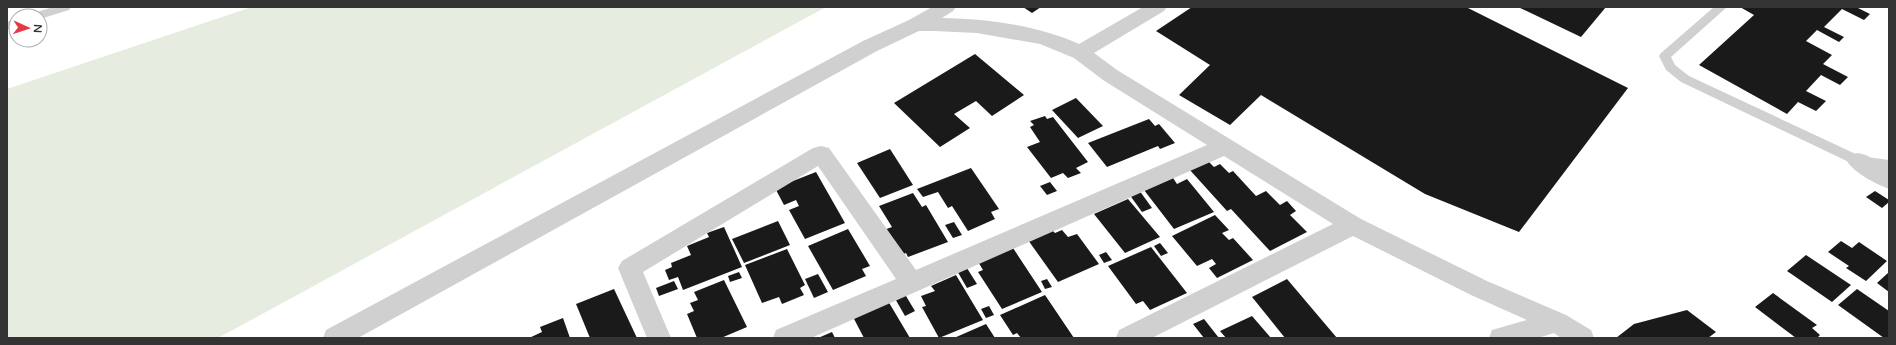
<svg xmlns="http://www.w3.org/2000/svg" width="1896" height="345" font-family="'Varela Round',sans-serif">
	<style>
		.green { fill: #e6ecdf }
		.building { fill: #1a1a1a }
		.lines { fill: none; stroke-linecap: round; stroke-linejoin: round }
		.lane { fill: #d0d0d0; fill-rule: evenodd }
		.street { fill: #d0d0d0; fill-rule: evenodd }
	</style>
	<rect width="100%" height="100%" fill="#fff"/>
	<path class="green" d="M 252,7 L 826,7 L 218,338 L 7,338 L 7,89 Z"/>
	<g class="building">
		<path d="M 1023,7 L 1041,7 L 1032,13 Z"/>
		<path d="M 1192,7 L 1466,7 L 1628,88 L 1519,232 L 1425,194 L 1261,95 L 1230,125 L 1179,95 L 1210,65 L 1156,31 Z"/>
		<path d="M 1518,7 L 1606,7 L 1581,37 Z"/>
		<path d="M 1740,7 L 1856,7 L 1870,14 L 1864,20 L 1842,9 L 1824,27 L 1844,37 L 1839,42 L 1817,30 L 1806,41 L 1832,55 L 1823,64 L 1848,77 L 1840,85 L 1821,75 L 1806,91 L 1826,101 L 1816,111 L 1798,102 L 1787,114 L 1699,65 L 1754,15 Z"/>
		<path d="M 975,54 L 1024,95 L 992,116 L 976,101 L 954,114 L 970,128 L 940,147 L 894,103 Z"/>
		<path d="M 1076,98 L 1103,126 L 1078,138 L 1052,110 Z"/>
		<path d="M 1045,116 L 1047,119 L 1053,117 L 1088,162 L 1076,168 L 1081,173 L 1068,178 L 1063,173 L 1051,178 L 1027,147 L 1040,142 L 1030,127 L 1034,125 L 1030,121 Z"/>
		<path d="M 1149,119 L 1155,126 L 1159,124 L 1175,143 L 1160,149 L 1158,146 L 1107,167 L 1088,143 Z"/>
		<path d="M 890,149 L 913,185 L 880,198 L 857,163 Z"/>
		<path d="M 1208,161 L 1214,167 L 1220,164 L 1229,173 L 1233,171 L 1256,196 L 1266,191 L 1280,205 L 1287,201 L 1296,211 L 1290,215 L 1307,232 L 1270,251 L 1231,209 L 1227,211 L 1189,169 Z"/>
		<path d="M 971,168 L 999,209 L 991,212 L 995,219 L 968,231 L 952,206 L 948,208 L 938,192 L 923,197 L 917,189 Z"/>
		<path d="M 816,172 L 845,223 L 805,239 L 789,210 L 799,206 L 796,200 L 784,205 L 775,188 Z"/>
		<path d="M 1173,178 L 1177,184 L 1187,179 L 1214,212 L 1174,229 L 1144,190 Z"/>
		<path d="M 1050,182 L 1057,191 L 1047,195 L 1040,186 Z"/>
		<path d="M 1139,190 L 1152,208 L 1142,212 L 1129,194 Z"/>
		<path d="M 1875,191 L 1889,200 L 1889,202 L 1882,208 L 1866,197 Z"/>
		<path d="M 913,193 L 922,207 L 926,205 L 948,242 L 908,257 L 906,253 L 901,255 L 881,231 L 892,227 L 879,206 Z"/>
		<path d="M 1128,199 L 1160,237 L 1125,253 L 1094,214 Z"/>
		<path d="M 1215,215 L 1229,230 L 1222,233 L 1229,240 L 1233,238 L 1253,260 L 1217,278 L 1209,268 L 1216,264 L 1212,259 L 1197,266 L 1172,236 Z"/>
		<path d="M 778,221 L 790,245 L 744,263 L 732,239 Z"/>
		<path d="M 954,222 L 962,235 L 953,238 L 945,225 Z"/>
		<path d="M 724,227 L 742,267 L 683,290 L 678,277 L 669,280 L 665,270 L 672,267 L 671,263 L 691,255 L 687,246 L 709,237 L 707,233 Z"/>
		<path d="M 848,229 L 870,266 L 862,269 L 866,276 L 833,290 L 808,246 Z"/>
		<path d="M 1052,230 L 1055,233 L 1062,230 L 1068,237 L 1077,234 L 1099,264 L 1058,282 L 1028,240 Z"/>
		<path d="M 1841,241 L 1852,248 L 1859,242 L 1887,261 L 1866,281 L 1846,268 L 1849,266 L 1828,252 Z"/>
		<path d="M 1160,243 L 1168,253 L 1161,256 L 1154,246 Z"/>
		<path d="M 1011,245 L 1042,292 L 1002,309 L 978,272 L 983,270 L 977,260 Z"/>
		<path d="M 1151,247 L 1187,293 L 1150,310 L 1143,301 L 1136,304 L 1108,266 Z"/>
		<path d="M 787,249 L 805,285 L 800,288 L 804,295 L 782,304 L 779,297 L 762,303 L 745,265 Z"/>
		<path d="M 1106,252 L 1112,260 L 1104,263 L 1099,255 Z"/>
		<path d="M 1806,255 L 1851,285 L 1832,302 L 1787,271 Z"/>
		<path d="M 965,265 L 977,284 L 967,288 L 956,269 Z"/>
		<path d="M 739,272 L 742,278 L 730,282 L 728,276 Z"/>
		<path d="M 1889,272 L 1889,292 L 1877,283 Z"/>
		<path d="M 818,274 L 828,292 L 814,298 L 805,279 Z"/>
		<path d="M 956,275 L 983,320 L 939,338 L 922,307 L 926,306 L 921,296 L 935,291 L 931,286 Z"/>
		<path d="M 1047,279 L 1052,287 L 1045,289 L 1041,281 Z"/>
		<path d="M 1287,279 L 1337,338 L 1285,338 L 1252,297 Z"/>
		<path d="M 724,280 L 747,327 L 721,338 L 697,338 L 687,314 L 694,311 L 690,303 L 698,300 L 694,292 Z"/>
		<path d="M 674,281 L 678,289 L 659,296 L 656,288 Z"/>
		<path d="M 614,289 L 637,338 L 590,338 L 576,304 Z"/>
		<path d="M 1857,289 L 1889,311 L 1889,338 L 1884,338 L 1838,305 Z"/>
		<path d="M 903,291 L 915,311 L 905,316 L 893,295 Z"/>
		<path d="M 1773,293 L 1817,325 L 1812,328 L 1820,335 L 1817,338 L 1796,338 L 1755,307 Z"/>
		<path d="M 1045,295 L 1074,338 L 1021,338 L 1017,333 L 1013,335 L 1000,315 Z"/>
		<path d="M 888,301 L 910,338 L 864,338 L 853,317 Z"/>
		<path d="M 989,306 L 994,315 L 986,318 L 981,309 Z"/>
		<path d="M 1687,310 L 1716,332 L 1708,338 L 1616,338 L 1634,324 Z"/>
		<path d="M 1252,316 L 1271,338 L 1226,338 L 1220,331 Z"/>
		<path d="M 563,318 L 570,338 L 529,338 L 542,332 L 540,327 Z"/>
		<path d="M 1204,319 L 1219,338 L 1204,338 L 1193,324 Z"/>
		<path d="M 986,324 L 995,338 L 954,338 Z"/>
		<path d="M 832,332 L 835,338 L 818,338 Z"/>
	</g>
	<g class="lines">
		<g class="lane">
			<path d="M 53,7 L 71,7 L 69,10 L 40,19 L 40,16 L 32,16 L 34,13 Z"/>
			<path d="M 1714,7 L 1727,7 L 1671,57 L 1675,65 L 1689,76 L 1860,156 L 1889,160 L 1889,170 L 1853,164 L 1681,82 L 1666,70 L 1659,56 L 1661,53 Z"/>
			<path d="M 16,19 L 16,27 L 7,30 L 7,22 Z"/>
		</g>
		<g class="street">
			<path d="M 932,7 L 956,7 L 953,11 L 942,18 C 988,19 1037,25 1079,44 L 1143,7 L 1167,7 L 1164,11 L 1094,53 L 1117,70 L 1361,219 L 1487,281 L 1566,315 L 1591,330 L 1594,338 L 1561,338 L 1554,333 L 1538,338 L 1489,338 L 1492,330 L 1527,320 L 1471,295 L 1353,236 L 1152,338 L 1116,338 L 1119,330 L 1333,224 L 1224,156 L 811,338 L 773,338 L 776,330 L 896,279 L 818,166 L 643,272 L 671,338 L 647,338 L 618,268 L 622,261 L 813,148 L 821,146 L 829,148 L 916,270 L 1207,145 L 1103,80 L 1074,58 L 1040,44 L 977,33 L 934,31 L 919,31 L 877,51 L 358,338 L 323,338 L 326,330 L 863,41 L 909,20 Z"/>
			<path d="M 1858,153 L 1866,155 L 1889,169 L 1889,189 C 1876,184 1854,173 1847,161 L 1850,155 Z"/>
		</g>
	</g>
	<rect width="1896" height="345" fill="none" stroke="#333333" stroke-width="16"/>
	<g transform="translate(28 28) rotate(93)"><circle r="19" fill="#ffffff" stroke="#adadad"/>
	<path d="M0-3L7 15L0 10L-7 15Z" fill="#e63946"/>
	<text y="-6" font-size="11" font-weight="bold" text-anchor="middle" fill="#333333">N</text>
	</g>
</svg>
